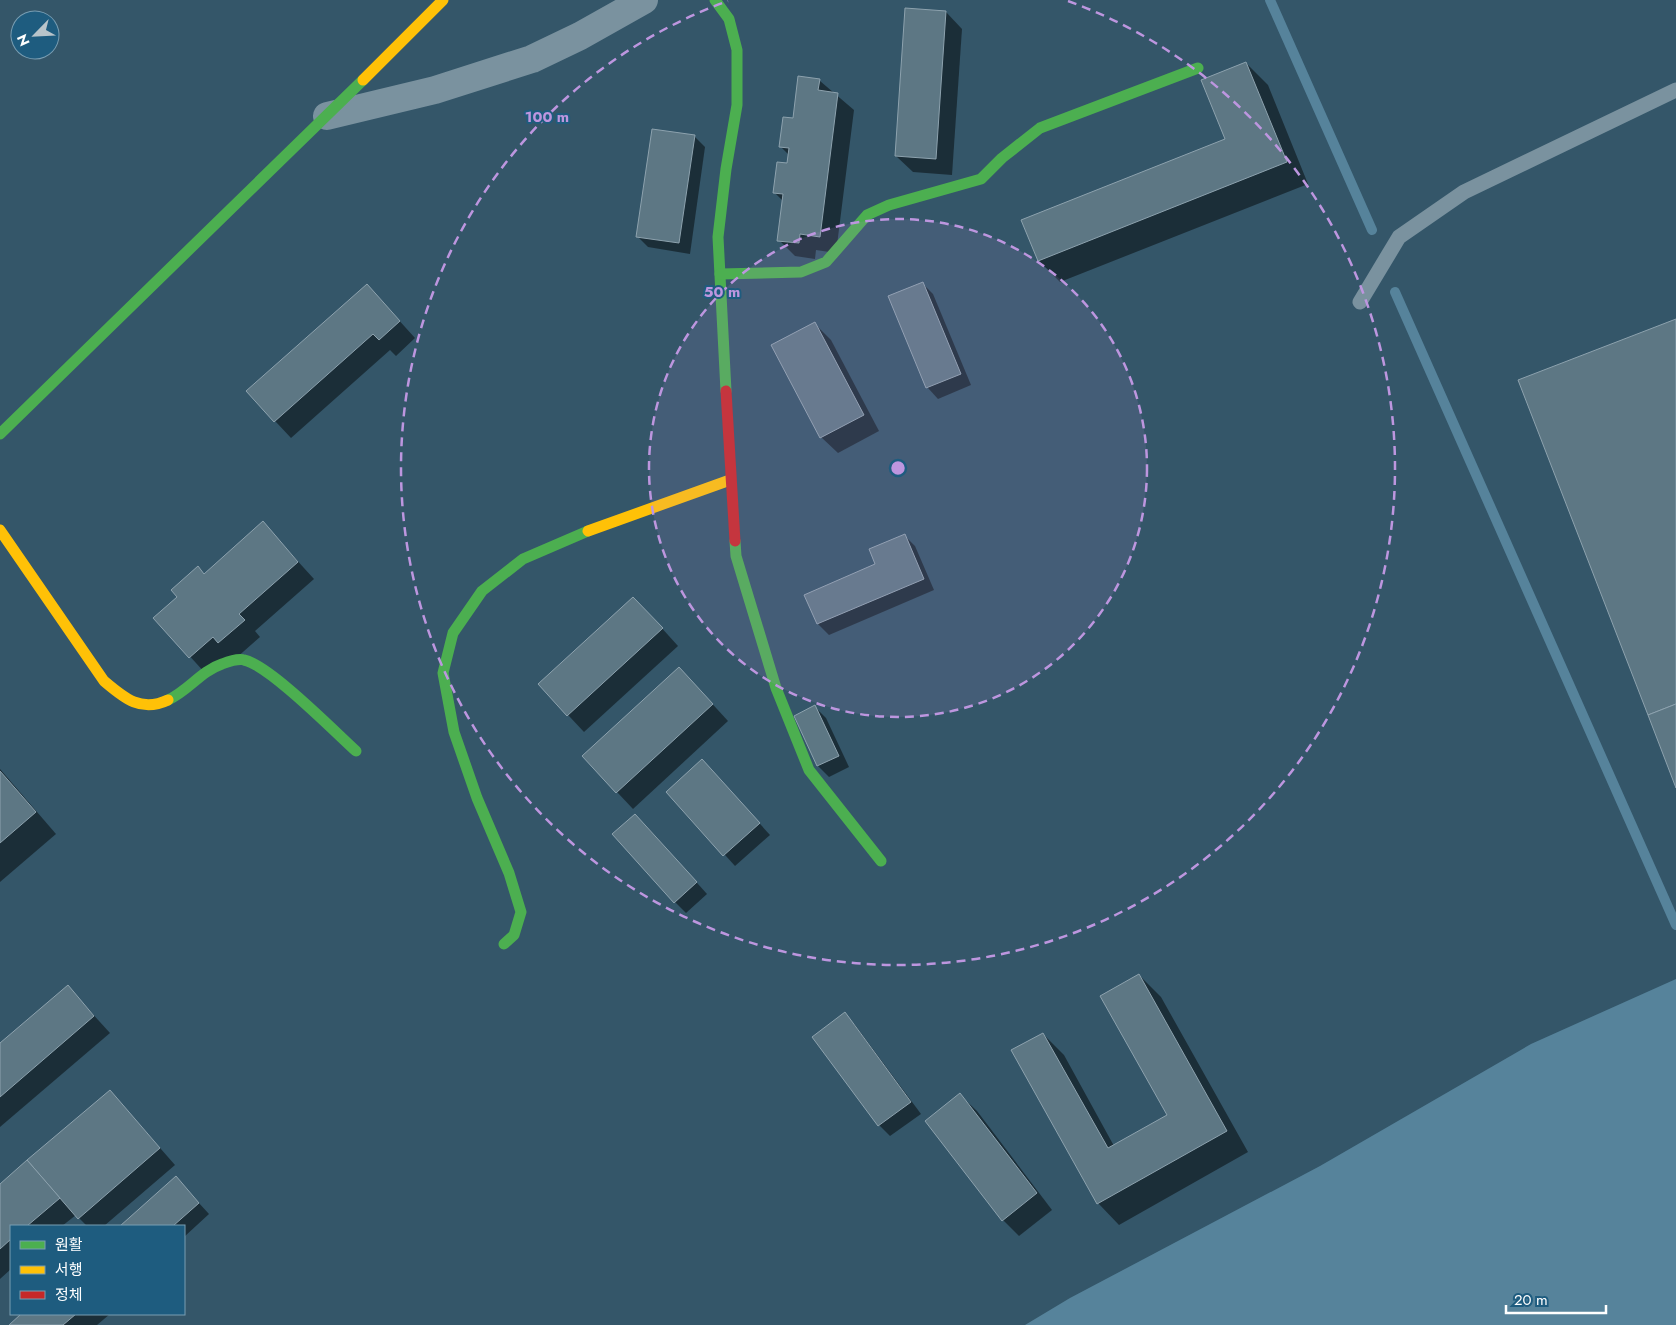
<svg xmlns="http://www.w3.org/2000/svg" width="1676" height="1325" font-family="Jost,'Noto Sans KR',sans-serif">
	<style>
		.water { fill: #56839b }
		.shadow { fill: #0007 }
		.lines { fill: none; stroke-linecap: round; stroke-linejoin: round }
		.stream { stroke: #56839b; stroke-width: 10 }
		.building { fill: #5d7784; stroke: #8da2ae }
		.lane { stroke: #7a929f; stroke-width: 15 }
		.street { stroke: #7a929f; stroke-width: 28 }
		.fast { stroke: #4caf50; stroke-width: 11 }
		.slow { stroke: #ffc107; stroke-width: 11 }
		.jam { stroke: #c62828; stroke-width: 11 }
		.ring { fill: none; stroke: #bd96df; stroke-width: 2.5; stroke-dasharray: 9 6 }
		.centre { fill: #bd96df; stroke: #1e5c7f; stroke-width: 2.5 }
		.ring-label { font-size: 15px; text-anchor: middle; font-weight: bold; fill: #bd96df; stroke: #1e5c7f; stroke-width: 4; stroke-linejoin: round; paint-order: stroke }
	</style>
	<rect width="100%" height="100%" fill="#345669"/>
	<path class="water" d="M 1676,979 L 1676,1325 L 1025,1325 L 1070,1298 L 1320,1166 L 1531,1044 Z"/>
	<g class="shadow">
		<path d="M 946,12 L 962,29 L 952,175 L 913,172 L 896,156 Z"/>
		<path d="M 1246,63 L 1268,85 L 1308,184 L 1060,282 L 1039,261 L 1023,221 L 1226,140 Z"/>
		<path d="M 800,78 L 820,81 L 854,110 L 836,253 L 816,250 L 815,259 L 795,256 L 779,240 L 784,202 L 774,192 L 789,165 L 790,156 L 780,146 L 794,120 Z"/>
		<path d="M 694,136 L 705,147 L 690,254 L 648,247 L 637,236 Z"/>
		<path d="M 922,283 L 933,294 L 971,385 L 938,399 L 928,388 L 890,297 Z"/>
		<path d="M 367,285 L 415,338 L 396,356 L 390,350 L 291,438 L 247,391 Z"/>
		<path d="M 814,323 L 831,340 L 879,431 L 838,453 L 821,437 Z"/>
		<path d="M 263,523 L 314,579 L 255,631 L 260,637 L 235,659 L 206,674 L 155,618 Z"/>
		<path d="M 904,535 L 915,546 L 934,590 L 829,635 L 818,624 L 806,596 L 877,565 Z"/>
		<path d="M 650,615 L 678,646 L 584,732 L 539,684 Z"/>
		<path d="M 695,685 L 728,721 L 633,809 L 617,792 Z"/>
		<path d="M 815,707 L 826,718 L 849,767 L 829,777 L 818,766 Z"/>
		<path d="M 0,769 L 56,834 L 0,882 Z"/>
		<path d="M 713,772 L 770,835 L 735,866 L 668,792 Z"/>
		<path d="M 646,826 L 707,894 L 686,913 L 675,902 Z"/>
		<path d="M 1139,975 L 1161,997 L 1248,1152 L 1119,1225 L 1098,1203 L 1043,1034 L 1064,1055 L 1114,1146 L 1168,1115 Z"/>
		<path d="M 68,987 L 110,1033 L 0,1127 L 0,1045 Z"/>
		<path d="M 844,1014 L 855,1025 L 921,1114 L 890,1136 L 879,1125 L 814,1037 Z"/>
		<path d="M 110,1091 L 175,1165 L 104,1226 L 87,1226 L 76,1215 L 62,1226 L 11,1226 L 11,1269 L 0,1279 L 0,1185 Z"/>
		<path d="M 960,1095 L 977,1111 L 1052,1210 L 1019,1236 L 1003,1220 Z"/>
		<path d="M 176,1178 L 209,1214 L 184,1237 L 184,1226 L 121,1226 Z"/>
		<path d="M 23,1314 L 110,1314 L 97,1325 L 11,1325 Z"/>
	</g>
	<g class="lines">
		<g class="stream">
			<path d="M 1270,0 L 1372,230"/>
			<path d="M 1395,292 L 1676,925"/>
		</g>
	</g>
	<g class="building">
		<path d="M 905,8 L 946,11 L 936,159 L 895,156 Z"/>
		<path d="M 1246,62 L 1287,162 L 1038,261 L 1021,220 L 1225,139 L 1201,80 Z"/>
		<path d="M 798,76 L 820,79 L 818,90 L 838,93 L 820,237 L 800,234 L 799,243 L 777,241 L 783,194 L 773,193 L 777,162 L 787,163 L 789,148 L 779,147 L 783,117 L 793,118 Z"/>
		<path d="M 652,129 L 695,135 L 679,243 L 636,237 Z"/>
		<path d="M 923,282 L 961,374 L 926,388 L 888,296 Z"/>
		<path d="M 367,284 L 400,321 L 379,340 L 373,334 L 274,422 L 246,391 Z"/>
		<path d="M 1676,319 L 1676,704 L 1648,715 L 1518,380 Z"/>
		<path d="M 815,322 L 864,415 L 820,438 L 771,345 Z"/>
		<path d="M 263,521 L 298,562 L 239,614 L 245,620 L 218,643 L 213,637 L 189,658 L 153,618 L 177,597 L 171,590 L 198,566 L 204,574 Z"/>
		<path d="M 905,534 L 924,579 L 817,624 L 804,595 L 875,564 L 869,549 Z"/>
		<path d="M 633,597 L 663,628 L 567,716 L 538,684 Z"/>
		<path d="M 679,667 L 713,704 L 616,793 L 582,756 Z"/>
		<path d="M 1676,704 L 1676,788 L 1648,715 Z"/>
		<path d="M 815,705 L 839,756 L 817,766 L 794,716 Z"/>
		<path d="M 702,759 L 760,823 L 723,856 L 666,792 Z"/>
		<path d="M 0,771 L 36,812 L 0,843 Z"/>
		<path d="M 635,814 L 697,882 L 674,903 L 612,834 Z"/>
		<path d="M 1139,974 L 1227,1131 L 1097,1204 L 1011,1050 L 1043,1033 L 1108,1148 L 1167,1115 L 1100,996 Z"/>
		<path d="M 68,985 L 94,1016 L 0,1097 L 0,1043 Z"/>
		<path d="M 845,1012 L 911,1102 L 878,1126 L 812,1037 Z"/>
		<path d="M 110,1090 L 160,1148 L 78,1219 L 27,1160 Z"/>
		<path d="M 960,1093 L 1037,1193 L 1002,1221 L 925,1121 Z"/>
		<path d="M 27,1160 L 60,1198 L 27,1226 L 11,1226 L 11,1239 L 0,1249 L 0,1184 Z"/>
		<path d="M 176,1176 L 199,1203 L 173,1226 L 120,1226 Z"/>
		<path d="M 21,1314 L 76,1314 L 63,1325 L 9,1325 Z"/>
	</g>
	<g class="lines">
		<path class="lane" d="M 1360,302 L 1399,237 L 1464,192 L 1676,90"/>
		<path class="street" d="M 327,116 L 435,90 L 532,59 L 580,36 L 644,0"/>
		<g class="fast">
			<path d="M 715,0 L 729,19 L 737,50 L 737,105 L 726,169 L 718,237 L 726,391"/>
			<path d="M 720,274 L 801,272 L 826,262 L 867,215 L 889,205 L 981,179 L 1002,158 L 1040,128 L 1198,68"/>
			<path d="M 0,434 L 363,80"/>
			<path d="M 735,541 L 736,556 L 776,688 L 809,770 L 881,861"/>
			<path d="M 168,700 C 188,691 201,671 222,664 C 227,662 239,658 244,660 C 269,665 334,731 356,751"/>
			<path d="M 504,944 L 514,935 L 521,912 L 509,873 L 477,798 L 454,732 L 443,673 L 453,633 L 482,591 L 523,559 L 588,531"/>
		</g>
		<g class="slow">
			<path d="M 363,80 L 443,0"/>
			<path d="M 0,530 L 104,681 C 124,698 141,713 168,700"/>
			<path d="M 588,531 L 730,480"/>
		</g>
		<path class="jam" d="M 726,391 L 735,541"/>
	</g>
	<circle cx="898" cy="468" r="249" fill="#bd96df" fill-opacity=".12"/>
	<g class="ring">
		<circle cx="898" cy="468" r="249"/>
		<path d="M1068 1A497 497 0 1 1 728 1"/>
	</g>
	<circle cx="898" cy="468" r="8" class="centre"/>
	<g class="ring-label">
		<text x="547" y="122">100 m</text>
		<text x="722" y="297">50 m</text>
	</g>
	<rect x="10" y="1225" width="175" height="90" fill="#1e5c7f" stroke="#789db2"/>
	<rect x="20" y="1241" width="25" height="8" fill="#4caf50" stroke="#789db2"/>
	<text x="55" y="1250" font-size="15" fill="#ffffff">원활</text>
	<rect x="20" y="1266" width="25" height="8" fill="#ffc107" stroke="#789db2"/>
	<text x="55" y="1275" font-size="15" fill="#ffffff">서행</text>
	<rect x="20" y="1291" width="25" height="8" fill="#c62828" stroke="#789db2"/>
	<text x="55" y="1300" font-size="15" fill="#ffffff">정체</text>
	<g transform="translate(35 35) rotate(246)"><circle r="24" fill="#1e5c7f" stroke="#789db2"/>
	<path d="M0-4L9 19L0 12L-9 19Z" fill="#b8c4ca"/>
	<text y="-8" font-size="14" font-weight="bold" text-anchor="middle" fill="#ffffff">N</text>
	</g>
	<path d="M1506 1305v8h100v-8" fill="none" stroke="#ffffff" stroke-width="2.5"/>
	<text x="1514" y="1305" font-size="15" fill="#ffffff" stroke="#1e5c7f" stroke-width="4" paint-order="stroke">20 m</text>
</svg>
